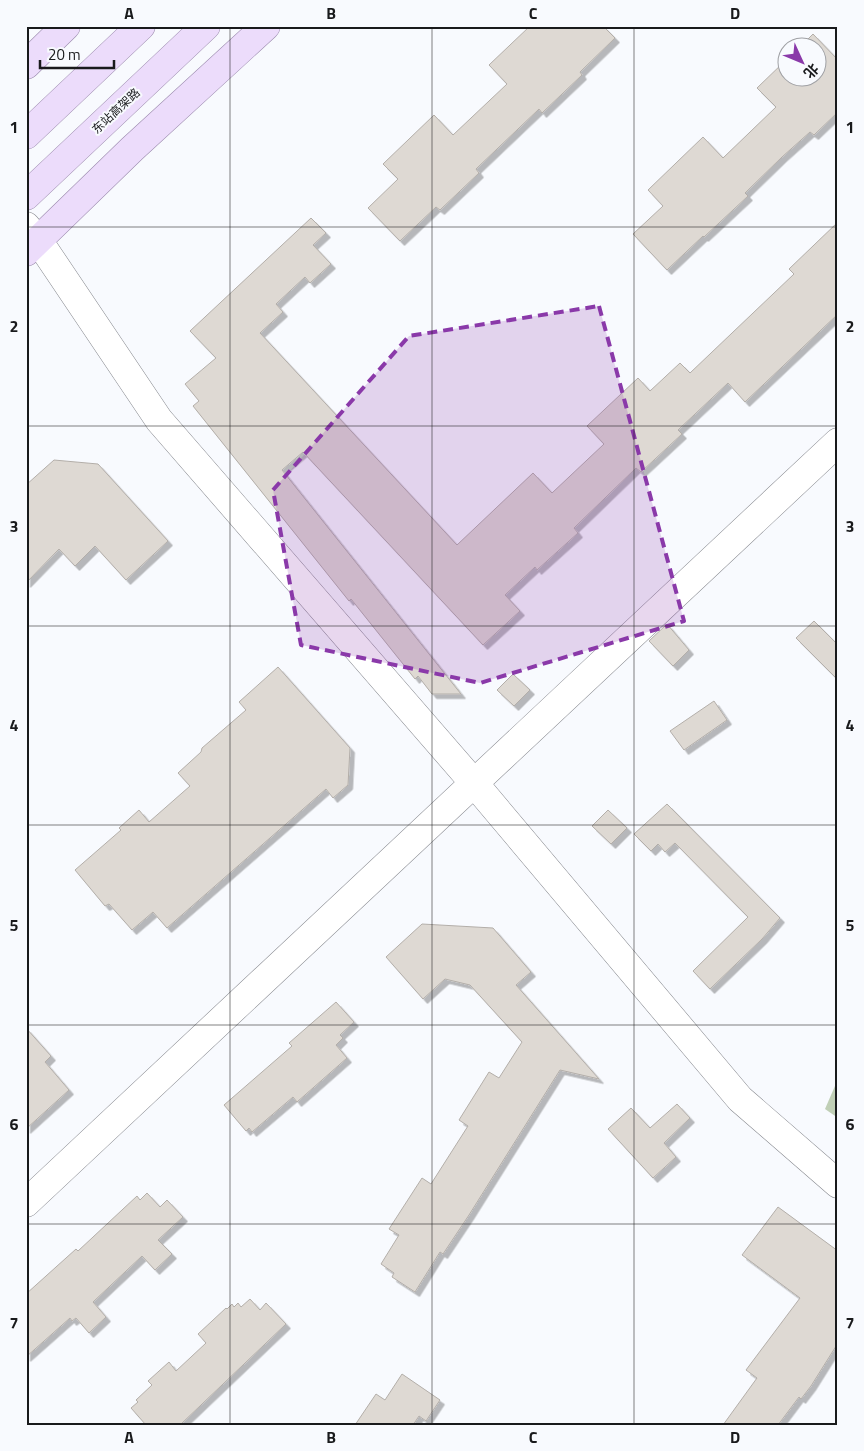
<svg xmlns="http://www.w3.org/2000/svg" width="864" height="1451" font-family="'Titillium Web','Noto Sans SC',sans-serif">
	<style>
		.green { fill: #c0cfb6 }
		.building { fill: #ded9d3; stroke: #b3aea9; filter: url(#shadow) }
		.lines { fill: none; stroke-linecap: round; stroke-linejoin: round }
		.minor-casing { stroke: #86888e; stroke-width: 29 }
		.major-casing { stroke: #9a89ac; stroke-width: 29 }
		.minor { stroke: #fff; stroke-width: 28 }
		.major { stroke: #ecdcfb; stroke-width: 28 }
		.marked { fill: #8a39a9; fill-opacity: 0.2; stroke: #8a39a9; stroke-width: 4; stroke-dasharray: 10 6; stroke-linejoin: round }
		.grid { fill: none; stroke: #191a1c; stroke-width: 1; stroke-opacity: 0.55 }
		.labels { text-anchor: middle; stroke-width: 4; stroke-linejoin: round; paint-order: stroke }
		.street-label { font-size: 12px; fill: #191a1c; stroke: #f8fafe }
		.neatline { fill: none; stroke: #191a1c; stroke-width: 2 }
		.grid-label { font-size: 16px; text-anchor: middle; font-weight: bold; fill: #191a1c }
	</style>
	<defs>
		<filter id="shadow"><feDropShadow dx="4.5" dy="4.5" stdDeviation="0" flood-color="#0004"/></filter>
	</defs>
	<rect width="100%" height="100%" fill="#f8fafe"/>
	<path class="green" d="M 838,1079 L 838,1118 L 825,1109 Z"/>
	<g class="building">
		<path d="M 530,26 L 603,26 L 615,38 L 580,72 L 582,75 L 542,113 L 539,109 L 476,169 L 479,173 L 440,210 L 436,207 L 400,241 L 368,208 L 398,179 L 383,164 L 434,115 L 453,135 L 507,84 L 489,65 Z"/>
		<path d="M 813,34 L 838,60 L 838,112 L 814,135 L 810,132 L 782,157 L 745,193 L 748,196 L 704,237 L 703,236 L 667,270 L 633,234 L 663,206 L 648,190 L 703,137 L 723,158 L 776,107 L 757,88 L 786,60 L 786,78 L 816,78 L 816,48 L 799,48 Z"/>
		<path d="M 311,218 L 326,233 L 313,245 L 331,264 L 310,283 L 305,277 L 276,304 L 283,312 L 260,333 L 457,545 L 533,473 L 552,493 L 604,444 L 587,426 L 638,378 L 650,391 L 680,363 L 690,373 L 794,274 L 789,269 L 838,222 L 838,314 L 745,402 L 728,383 L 678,430 L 682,434 L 641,472 L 636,468 L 574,528 L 578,533 L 537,570 L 535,567 L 505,595 L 520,611 L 483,645 L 303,452 L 282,470 L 461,694 L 432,694 L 418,676 L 415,679 L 351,599 L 349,601 L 193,406 L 199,401 L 185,384 L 216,358 L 190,331 Z"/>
		<path d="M 54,460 L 98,464 L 168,541 L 126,580 L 95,546 L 75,566 L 59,549 L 26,583 L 26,485 Z"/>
		<path d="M 814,621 L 838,645 L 838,680 L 796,638 Z"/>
		<path d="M 667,624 L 689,650 L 673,666 L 649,641 Z"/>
		<path d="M 278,667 L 350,748 L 348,785 L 333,798 L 326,789 L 167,928 L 153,912 L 132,930 L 109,904 L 105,906 L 75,870 L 121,830 L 119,828 L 139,810 L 149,822 L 190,786 L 178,773 L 201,752 L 202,748 L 246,710 L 239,702 Z"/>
		<path d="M 513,674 L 530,690 L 514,706 L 497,690 Z"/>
		<path d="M 714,701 L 727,720 L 684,750 L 670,731 Z"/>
		<path d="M 667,804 L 780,918 L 762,939 L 710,989 L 693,971 L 748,917 L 675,843 L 665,852 L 658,844 L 651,851 L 634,834 Z"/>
		<path d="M 608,810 L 627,828 L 611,844 L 592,826 Z"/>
		<path d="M 422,924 L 493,928 L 531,972 L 516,985 L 599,1079 L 560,1070 L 469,1215 L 443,1254 L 440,1252 L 415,1292 L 392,1277 L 394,1273 L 381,1264 L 399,1235 L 389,1229 L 422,1178 L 431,1184 L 468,1126 L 459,1120 L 489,1072 L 499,1078 L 522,1042 L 470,985 L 445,979 L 423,999 L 386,957 Z"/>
		<path d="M 336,1002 L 354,1022 L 340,1035 L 343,1038 L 336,1045 L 347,1058 L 297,1102 L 293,1097 L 252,1132 L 249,1128 L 246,1131 L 224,1105 L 292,1046 L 289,1043 Z"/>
		<path d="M 26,1028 L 51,1056 L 45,1062 L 69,1090 L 26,1129 Z"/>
		<path d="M 677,1104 L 690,1118 L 664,1143 L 676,1157 L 653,1178 L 608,1129 L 631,1108 L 650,1128 Z"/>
		<path d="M 147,1193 L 160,1207 L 167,1200 L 183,1217 L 158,1240 L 172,1254 L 155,1270 L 142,1256 L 93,1302 L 106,1317 L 89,1333 L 76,1318 L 72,1321 L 70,1318 L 26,1357 L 26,1294 L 76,1249 L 78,1251 L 137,1196 L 140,1200 Z"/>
		<path d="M 778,1207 L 838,1251 L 838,1343 L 811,1386 L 801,1399 L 799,1397 L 778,1425 L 723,1425 L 757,1378 L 746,1370 L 800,1298 L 742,1255 Z"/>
		<path d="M 250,1299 L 260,1310 L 266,1303 L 286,1324 L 180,1425 L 146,1425 L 131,1408 L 138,1402 L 136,1400 L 152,1385 L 148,1381 L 169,1362 L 176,1371 L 206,1343 L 198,1334 L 226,1308 L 227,1309 L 232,1304 L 234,1307 L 238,1303 L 241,1307 Z"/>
		<path d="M 402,1374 L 440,1400 L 426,1421 L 419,1416 L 413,1425 L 355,1425 L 376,1394 L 385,1400 Z"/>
	</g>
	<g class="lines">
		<defs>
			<g id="minor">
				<path d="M 26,226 L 38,240 L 159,420 L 474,783 L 740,1099 L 838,1184"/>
				<path d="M 26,1203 L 838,442"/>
			</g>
			<g id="major">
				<path d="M 26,65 L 66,26"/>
				<path d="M 26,135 L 141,26"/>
				<path d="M 26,196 L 206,26"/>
				<path d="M 26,252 L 132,149 L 266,26"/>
			</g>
		</defs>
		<use href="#minor" class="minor-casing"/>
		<use href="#major" class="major-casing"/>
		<use href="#minor" class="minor"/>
		<use href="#major" class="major"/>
	</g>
	<path class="marked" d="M 599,306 L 684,621 L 480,683 L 301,645 L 273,490 L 409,336 Z"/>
	<path class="grid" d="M 230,26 L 230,1425M 432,26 L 432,1425M 634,26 L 634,1425M 26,227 L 838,227M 26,426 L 838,426M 26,626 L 838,626M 26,825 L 838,825M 26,1025 L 838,1025M 26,1224 L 838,1224"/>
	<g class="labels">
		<g class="street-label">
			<text transform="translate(116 111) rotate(-43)" y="4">东站高架路</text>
		</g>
	</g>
	<rect width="864" height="1451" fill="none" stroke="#f8fafe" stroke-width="55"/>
	<g transform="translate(802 62) rotate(134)"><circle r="24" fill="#f8fafe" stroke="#9fa0a4"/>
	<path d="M0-4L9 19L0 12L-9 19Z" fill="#8a39a9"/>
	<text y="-8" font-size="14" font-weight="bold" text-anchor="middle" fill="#191a1c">北</text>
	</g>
	<path d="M40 60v8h74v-8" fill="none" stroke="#191a1c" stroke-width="2.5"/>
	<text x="48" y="60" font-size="15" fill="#191a1c" stroke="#f8fafe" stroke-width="4" paint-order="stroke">20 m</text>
	<rect x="28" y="28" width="808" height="1396" class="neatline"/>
	<g class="grid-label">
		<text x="129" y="19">A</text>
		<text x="331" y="19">B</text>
		<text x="533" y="19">C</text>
		<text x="735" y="19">D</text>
		<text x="14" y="133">1</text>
		<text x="850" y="133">1</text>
		<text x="14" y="332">2</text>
		<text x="850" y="332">2</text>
		<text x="14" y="532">3</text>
		<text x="850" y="532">3</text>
		<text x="14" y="731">4</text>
		<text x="850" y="731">4</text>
		<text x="14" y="931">5</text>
		<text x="850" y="931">5</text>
		<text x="14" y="1130">6</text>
		<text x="850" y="1130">6</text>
		<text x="14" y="1329">7</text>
		<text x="850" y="1329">7</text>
		<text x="129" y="1443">A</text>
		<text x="331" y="1443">B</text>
		<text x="533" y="1443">C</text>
		<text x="735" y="1443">D</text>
	</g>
</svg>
